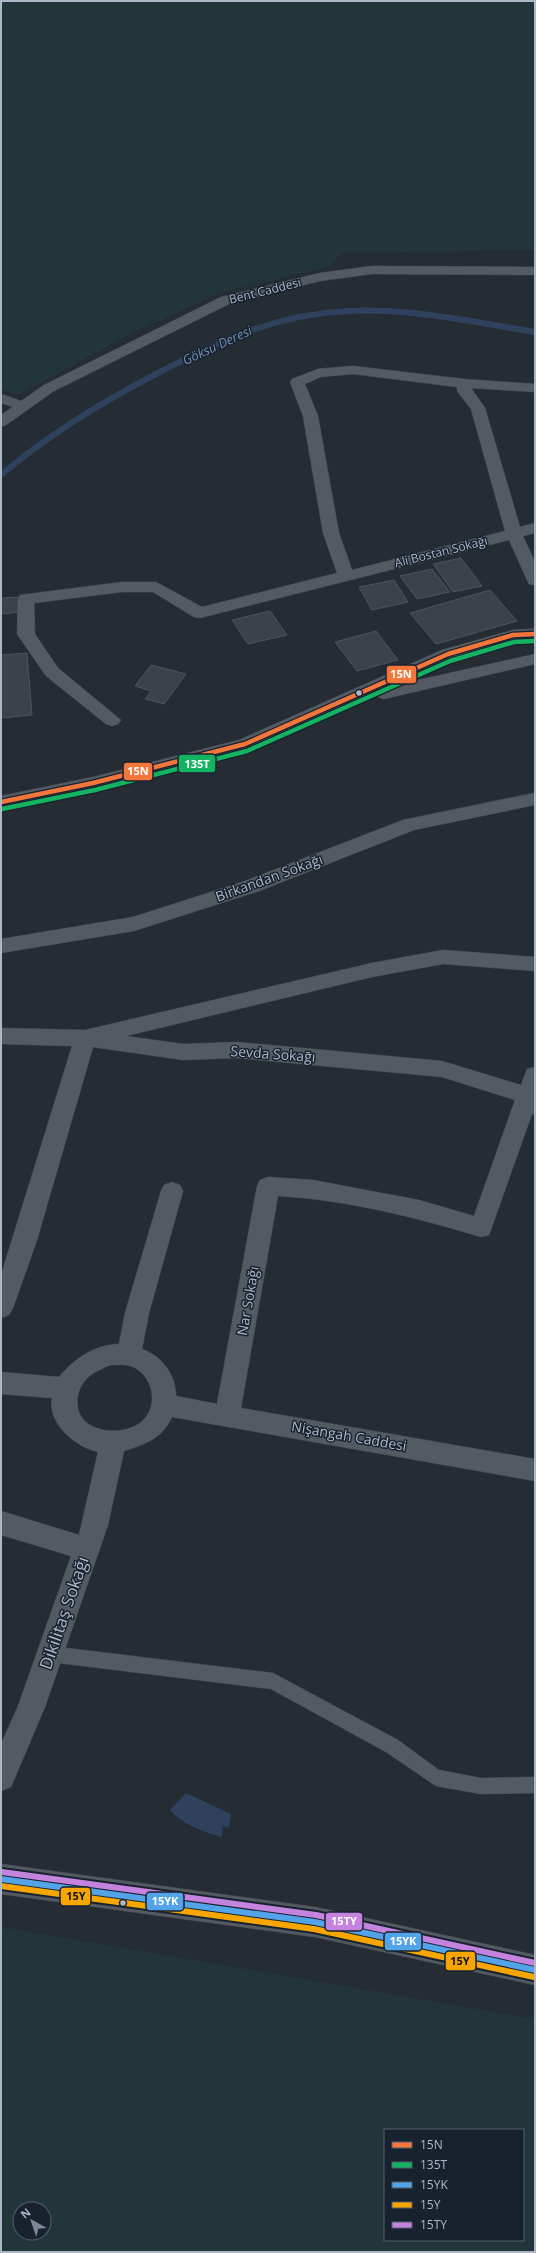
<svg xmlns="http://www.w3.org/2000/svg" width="536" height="2253" font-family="'Open Sans',sans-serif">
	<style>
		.green { fill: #22363a; fill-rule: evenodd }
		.water { fill: #2e425d }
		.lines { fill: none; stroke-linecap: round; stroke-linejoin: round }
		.stream { stroke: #2e425d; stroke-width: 6 }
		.building { fill: #3d424a; stroke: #4c535c }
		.service-casing { stroke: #43484e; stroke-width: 1 }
		.minor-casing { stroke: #43484e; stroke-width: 1 }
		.tertiary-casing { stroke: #43484e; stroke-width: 1 }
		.service { fill: #545a62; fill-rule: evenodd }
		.minor { fill: #545a62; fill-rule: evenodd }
		.tertiary { fill: #545a62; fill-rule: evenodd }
		.bus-1-casing { stroke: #18222f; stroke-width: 7 }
		.bus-2-casing { stroke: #18222f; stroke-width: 7 }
		.bus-3-casing { stroke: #18222f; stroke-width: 10 }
		.bus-4-casing { stroke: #18222f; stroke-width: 10 }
		.bus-5-casing { stroke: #18222f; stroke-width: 10 }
		.bus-1 { stroke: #f5763a; stroke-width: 4.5 }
		.bus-2 { stroke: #13b361; stroke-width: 4.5 }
		.bus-3 { stroke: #53a3e8; stroke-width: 6 }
		.bus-4 { stroke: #f7a600; stroke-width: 6 }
		.bus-5 { stroke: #c483df; stroke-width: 6 }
		.bus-dot { fill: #adb7c7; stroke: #18222f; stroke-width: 1.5 }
		.labels { text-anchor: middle; stroke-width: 3; stroke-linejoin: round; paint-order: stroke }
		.far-street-label { font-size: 12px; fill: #adb7c7; stroke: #18222f }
		.far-water-label { font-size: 13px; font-style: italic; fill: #738eb2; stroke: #18222f }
		.street-label { font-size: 14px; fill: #adb7c7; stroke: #18222f }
		.near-street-label { font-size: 17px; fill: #adb7c7; stroke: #18222f }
		.line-badge { stroke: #18222f; stroke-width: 1.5 }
		.badge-label { font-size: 11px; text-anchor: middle; font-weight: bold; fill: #fff }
		.pale-badge-label { font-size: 11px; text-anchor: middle; font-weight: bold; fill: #111 }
	</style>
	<rect width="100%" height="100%" fill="#252c34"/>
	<g class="green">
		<path d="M 1,1 L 535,1 L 535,250 L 341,253 L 328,267 L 220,293 L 132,333 L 18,395 L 1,389 Z"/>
		<path d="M 1,1927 L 535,2019 L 535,2252 L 1,2252 ZM 385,2130 L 523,2130 L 523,2240 L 385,2240 ZM 20,2209 L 44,2209 L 44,2233 L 20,2233 Z"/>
	</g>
	<path class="water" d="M 186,1793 L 231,1814 L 229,1828 L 223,1826 L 222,1837 C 203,1832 183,1825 170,1810 Z"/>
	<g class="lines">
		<path class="stream" d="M 1,475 C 49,434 102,402 158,373 C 221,340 277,314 349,311 C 412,308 474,322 535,332"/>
	</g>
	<g class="building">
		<path d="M 461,558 L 482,586 L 453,592 L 433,564 Z"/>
		<path d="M 432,569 L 450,592 L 417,599 L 400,576 Z"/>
		<path d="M 394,580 L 408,602 L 372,610 L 359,587 Z"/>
		<path d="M 490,590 L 517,621 L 436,644 L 410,613 Z"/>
		<path d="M 20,597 L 21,612 L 1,614 L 1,598 Z"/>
		<path d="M 270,611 L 287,635 L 248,644 L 232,620 Z"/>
		<path d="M 376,631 L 398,660 L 357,671 L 335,642 Z"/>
		<path d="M 27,653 L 32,715 L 1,718 L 1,655 Z"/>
		<path d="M 151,665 L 186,674 L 164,704 L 145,699 L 151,691 L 135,686 Z"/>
	</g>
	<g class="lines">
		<defs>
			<path id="service" d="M 50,1646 L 273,1673 L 398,1740 L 439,1770 L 481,1778 L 535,1777 L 535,1793 L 481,1794 L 436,1786 L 386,1752 L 271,1689 L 50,1662 L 44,1659 L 42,1654 L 44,1649 Z"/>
			<g id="minor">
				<path d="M 353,366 L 464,379 L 535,384 L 535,392 L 471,388 L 485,408 L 520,527 L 535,523 L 535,533 L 523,536 L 535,562 L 535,585 L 529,584 L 527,580 L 509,540 L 200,618 L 194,617 L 153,592 L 122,592 L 34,603 L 35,634 L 58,668 L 121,720 L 118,724 L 112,726 L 106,724 L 46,676 L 17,634 L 18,599 L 20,595 L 122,582 L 156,582 L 202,607 L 337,573 L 323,533 L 303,416 L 290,382 L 292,379 L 318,369 ZM 353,374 L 457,387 L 457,391 L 471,409 L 505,531 L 352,570 L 339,533 L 318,416 L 305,384 L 321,377 Z"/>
				<path d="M 1,394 L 27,403 L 29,406 L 27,409 L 22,410 L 1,403 Z"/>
				<path d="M 535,629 L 535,639 C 484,642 437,665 391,686 L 535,654 L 535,664 L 384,699 L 378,697 L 375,693 L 251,748 L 93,789 L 1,808 L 1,796 L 93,777 L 239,740 L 442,650 L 513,630 Z"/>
				<path d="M 535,793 L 535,805 L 414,830 L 259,891 L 134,931 L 1,953 L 1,939 L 133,917 L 245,881 L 403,820 Z"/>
				<path d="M 443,950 L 535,957 L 535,971 L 443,964 L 372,977 L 126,1036 L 183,1044 L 237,1042 L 442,1061 L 521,1085 L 527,1069 L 535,1067 L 535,1114 L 532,1114 L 489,1235 L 481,1237 C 415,1217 347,1200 278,1196 L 241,1408 L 535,1459 L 535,1481 L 172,1417 C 162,1439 145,1444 124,1451 L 108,1525 L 45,1707 L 11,1787 L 1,1791 L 1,1744 L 18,1706 L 71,1556 L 1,1535 L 1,1511 L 79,1535 L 98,1452 C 76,1447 47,1424 52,1398 L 1,1394 L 1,1372 L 59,1377 C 75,1358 94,1345 119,1344 L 125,1313 L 161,1191 L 164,1185 L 172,1182 L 180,1185 L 183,1191 L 149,1313 L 142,1349 C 162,1356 176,1375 176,1396 L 217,1404 L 257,1186 L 260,1180 L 268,1177 L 313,1180 L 419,1200 L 474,1216 L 515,1100 L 442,1077 L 237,1058 L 183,1060 L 93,1047 L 37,1240 L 13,1308 L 9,1315 L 1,1318 L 1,1275 L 72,1046 L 1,1044 L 1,1028 L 85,1030 L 372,963 ZM 110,1365 C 116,1365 125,1364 131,1366 C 149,1373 157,1395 149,1412 C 140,1432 108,1435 92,1426 C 71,1416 74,1387 91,1375 C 96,1371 104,1368 110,1365 Z"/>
			</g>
			<g id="tertiary">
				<path d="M 372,266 L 535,267 L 535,275 L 372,274 L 320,281 L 231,303 L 54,391 L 6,425 L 1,427 L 1,415 L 44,385 L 221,297 L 320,273 Z"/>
				<path d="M 1,1864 L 315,1907 L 535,1955 L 535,1985 L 315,1937 L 1,1894 Z"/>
			</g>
		</defs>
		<use href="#service" class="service-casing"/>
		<use href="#minor" class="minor-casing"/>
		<use href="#tertiary" class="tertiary-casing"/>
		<use href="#service" class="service"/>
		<use href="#minor" class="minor"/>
		<use href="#tertiary" class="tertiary"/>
		<defs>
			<path id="bus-1" d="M 1,802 L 93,783 L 245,744 L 448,654 L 513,635 L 535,634"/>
			<path id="bus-2" d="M 2,809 L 95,790 L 247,751 L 450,661 L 514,642 L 535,641"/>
			<path id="bus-3" d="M 1,1879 L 315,1922 L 535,1970"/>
			<path id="bus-4" d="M 1,1886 L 314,1929 L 534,1977"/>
			<path id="bus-5" d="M 2,1872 L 316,1915 L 535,1963"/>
		</defs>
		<use href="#bus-1" class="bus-1-casing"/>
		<use href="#bus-2" class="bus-2-casing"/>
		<use href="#bus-3" class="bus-3-casing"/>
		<use href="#bus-4" class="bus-4-casing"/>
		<use href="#bus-5" class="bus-5-casing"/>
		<use href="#bus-1" class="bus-1"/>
		<use href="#bus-2" class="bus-2"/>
		<use href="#bus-3" class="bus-3"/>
		<use href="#bus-4" class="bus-4"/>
		<use href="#bus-5" class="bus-5"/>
	</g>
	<g class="bus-dot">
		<circle cx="359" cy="693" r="3.5"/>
		<circle cx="123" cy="1903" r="3.5"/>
	</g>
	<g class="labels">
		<g class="far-street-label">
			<text transform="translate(265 291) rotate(-14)" y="4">Bent Caddesi</text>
			<text transform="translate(441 552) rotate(-14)" y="4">Ali Bostan Sokağı</text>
		</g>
		<g class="far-water-label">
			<text transform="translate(217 345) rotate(-25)" y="5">Göksu Deresi</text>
		</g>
		<g class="street-label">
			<text transform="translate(269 878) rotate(-20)" y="5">Birkandan Sokağı</text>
			<text transform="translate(273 1054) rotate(4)" y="5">Sevda Sokaḡı</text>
			<text transform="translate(248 1301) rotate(-80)" y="5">Nar Sokağı</text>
			<text transform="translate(349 1436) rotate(10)" y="5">Nişangah Caddesi</text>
		</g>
		<g class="near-street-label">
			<text transform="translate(64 1613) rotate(-71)" y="6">Dikilitaş Sokağı</text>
		</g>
	</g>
	<g class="line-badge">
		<rect x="386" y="665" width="31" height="19" rx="4" fill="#f5763a"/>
		<rect x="178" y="754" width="38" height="19" rx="4" fill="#13b361"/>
		<rect x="123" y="762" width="30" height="19" rx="4" fill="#f5763a"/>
		<rect x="60" y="1887" width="31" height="19" rx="4" fill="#f7a600"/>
		<rect x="146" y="1892" width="38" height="19" rx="4" fill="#53a3e8"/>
		<rect x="325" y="1912" width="38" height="19" rx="4" fill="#c483df"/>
		<rect x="384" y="1932" width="38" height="19" rx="4" fill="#53a3e8"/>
		<rect x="445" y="1951" width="31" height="20" rx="4" fill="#f7a600"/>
	</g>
	<g class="badge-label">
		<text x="401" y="678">15N</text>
		<text x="197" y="768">135T</text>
		<text x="138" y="775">15N</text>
		<text x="165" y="1905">15YK</text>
		<text x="344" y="1925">15TY</text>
		<text x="403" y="1945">15YK</text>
	</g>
	<g class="pale-badge-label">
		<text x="76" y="1900">15Y</text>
		<text x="460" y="1965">15Y</text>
	</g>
	<rect width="536" height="2253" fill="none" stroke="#adb7c7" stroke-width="4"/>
	<rect x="384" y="2129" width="140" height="112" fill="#18222f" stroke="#545e6c"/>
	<rect x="392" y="2142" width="20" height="6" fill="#f5763a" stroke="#545e6c"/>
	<text x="420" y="2149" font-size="12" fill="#adb7c7">15N</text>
	<rect x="392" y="2162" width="20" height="6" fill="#13b361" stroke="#545e6c"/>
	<text x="420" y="2169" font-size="12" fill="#adb7c7">135T</text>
	<rect x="392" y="2182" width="20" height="6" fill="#53a3e8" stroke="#545e6c"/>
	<text x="420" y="2189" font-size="12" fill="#adb7c7">15YK</text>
	<rect x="392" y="2202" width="20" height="6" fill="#f7a600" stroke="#545e6c"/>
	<text x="420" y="2209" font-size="12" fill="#adb7c7">15Y</text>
	<rect x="392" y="2222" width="20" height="6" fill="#c483df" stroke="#545e6c"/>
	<text x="420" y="2229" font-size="12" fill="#adb7c7">15TY</text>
	<g transform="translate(32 2221) rotate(320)"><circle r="19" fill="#18222f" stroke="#545e6c"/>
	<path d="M0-3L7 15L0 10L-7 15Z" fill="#7d8694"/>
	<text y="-6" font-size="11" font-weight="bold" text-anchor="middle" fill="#adb7c7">N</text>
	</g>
</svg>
